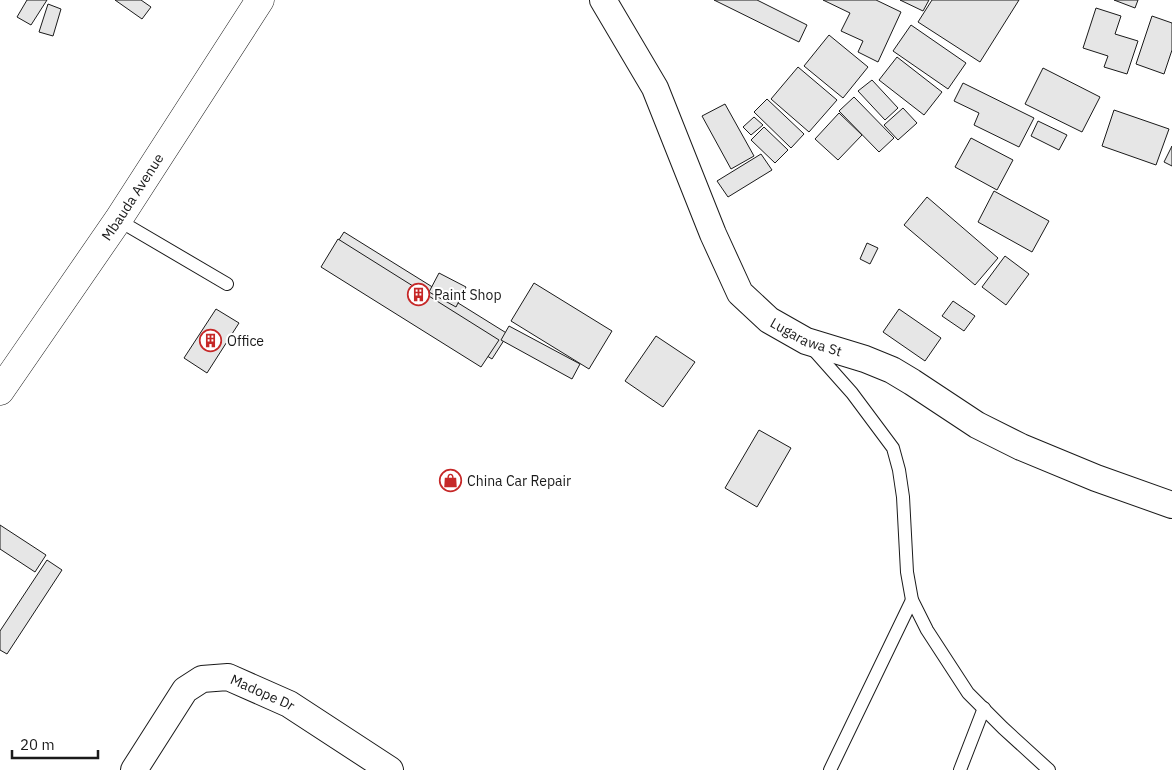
<svg xmlns="http://www.w3.org/2000/svg" width="1172" height="770" font-family="'IBM Plex Sans',sans-serif">
	<style>
		.building { fill: #e6e6e6; stroke: #1a1a1a }
		.lines { fill: none; stroke-linecap: round; stroke-linejoin: round }
		.lane-casing { stroke: #1a1a1a; stroke-width: 14 }
		.street-casing { stroke: #1a1a1a; stroke-width: 28 }
		.secondary-casing { stroke: #1a1a1a; stroke-width: 29 }
		.lane { stroke: #fff; stroke-width: 12 }
		.street { stroke: #fff; stroke-width: 26 }
		.secondary { stroke: #fff; stroke-width: 28 }
		.labels { text-anchor: middle; stroke-width: 4; stroke-linejoin: round; paint-order: stroke }
		.street-label { font-size: 14px; fill: #1a1a1a; stroke: #fff }
		.poi-label { font-size: 14px; fill: #1a1a1a; stroke: #fff; text-anchor: start }
	</style>
	<rect width="100%" height="100%" fill="#fff"/>
	<g class="building">
		<path d="M 27,0 L 47,0 L 31,25 L 17,17 Z"/>
		<path d="M 115,0 L 141,0 L 151,7 L 142,19 Z"/>
		<path d="M 714,0 L 757,0 L 807,25 L 799,42 Z"/>
		<path d="M 823,0 L 876,0 L 901,12 L 878,62 L 858,52 L 863,41 L 841,31 L 850,13 Z"/>
		<path d="M 900,0 L 929,0 L 923,11 Z"/>
		<path d="M 932,0 L 1019,0 L 980,62 L 918,22 Z"/>
		<path d="M 1114,0 L 1138,0 L 1135,8 Z"/>
		<path d="M 48,4 L 61,9 L 53,36 L 39,32 Z"/>
		<path d="M 1096,8 L 1121,16 L 1115,34 L 1138,41 L 1127,74 L 1104,67 L 1108,56 L 1083,48 Z"/>
		<path d="M 1152,16 L 1172,23 L 1172,50 L 1164,74 L 1136,64 Z"/>
		<path d="M 911,25 L 966,63 L 948,89 L 893,51 Z"/>
		<path d="M 829,35 L 868,67 L 843,98 L 804,66 Z"/>
		<path d="M 897,57 L 942,92 L 924,115 L 879,80 Z"/>
		<path d="M 798,67 L 837,100 L 809,132 L 771,99 Z"/>
		<path d="M 1043,68 L 1100,97 L 1082,132 L 1025,104 Z"/>
		<path d="M 872,80 L 898,108 L 885,120 L 858,91 Z"/>
		<path d="M 963,83 L 1034,118 L 1019,147 L 974,125 L 979,113 L 954,101 Z"/>
		<path d="M 854,97 L 894,138 L 879,152 L 839,111 Z"/>
		<path d="M 767,99 L 804,134 L 791,148 L 754,112 Z"/>
		<path d="M 725,104 L 754,156 L 731,169 L 702,116 Z"/>
		<path d="M 903,108 L 917,123 L 898,140 L 884,125 Z"/>
		<path d="M 1114,110 L 1169,129 L 1156,165 L 1102,146 Z"/>
		<path d="M 839,113 L 862,135 L 838,160 L 815,139 Z"/>
		<path d="M 754,117 L 763,125 L 751,135 L 743,127 Z"/>
		<path d="M 1038,121 L 1067,135 L 1059,150 L 1031,136 Z"/>
		<path d="M 764,127 L 788,150 L 775,163 L 751,140 Z"/>
		<path d="M 971,138 L 1013,160 L 997,190 L 955,167 Z"/>
		<path d="M 1172,146 L 1172,166 L 1164,162 Z"/>
		<path d="M 761,154 L 772,170 L 728,197 L 717,181 Z"/>
		<path d="M 994,191 L 1049,221 L 1032,252 L 978,222 Z"/>
		<path d="M 927,197 L 998,258 L 975,285 L 904,225 Z"/>
		<path d="M 344,232 L 508,334 L 492,359 L 328,257 Z"/>
		<path d="M 338,239 L 499,340 L 481,367 L 321,267 Z"/>
		<path d="M 867,243 L 878,248 L 870,264 L 860,259 Z"/>
		<path d="M 1005,256 L 1029,274 L 1006,305 L 982,287 Z"/>
		<path d="M 439,273 L 466,287 L 456,307 L 429,292 Z"/>
		<path d="M 534,283 L 612,331 L 589,369 L 511,321 Z"/>
		<path d="M 953,301 L 975,316 L 964,331 L 942,316 Z"/>
		<path d="M 216,309 L 239,323 L 207,373 L 184,358 Z"/>
		<path d="M 899,309 L 941,338 L 925,361 L 883,332 Z"/>
		<path d="M 509,326 L 580,364 L 572,379 L 501,340 Z"/>
		<path d="M 656,336 L 695,362 L 663,407 L 625,381 Z"/>
		<path d="M 759,430 L 791,448 L 757,507 L 725,488 Z"/>
		<path d="M 0,525 L 46,555 L 35,572 L 0,549 Z"/>
		<path d="M 47,560 L 62,570 L 7,654 L 0,650 L 0,631 Z"/>
	</g>
	<g class="lines">
		<defs>
			<g id="lane">
				<path d="M 118,220 L 227,284"/>
				<path d="M 812,348 L 852,393 L 893,448 L 899,470 L 903,497 L 907,572 L 912,600 L 927,630 L 968,693 L 1003,728 L 1049,770"/>
				<path d="M 830,770 L 912,600"/>
				<path d="M 960,770 L 984,708"/>
			</g>
			<g id="street">
				<path id="s1" d="M 603,0 L 655,88 L 713,234 L 740,293 L 769,320 L 806,341 L 865,359 L 892,370 L 912,382 L 977,425 L 1021,447 L 1096,478 L 1172,505"/>
				<path id="s2" d="M 134,770 L 185,690 L 202,679 L 228,677 L 289,704 L 390,770"/>
			</g>
			<g id="secondary">
				<path id="s3" d="M 0,391 L 118,220 L 260,0"/>
			</g>
		</defs>
		<use href="#lane" class="lane-casing"/>
		<use href="#street" class="street-casing"/>
		<use href="#secondary" class="secondary-casing"/>
		<use href="#lane" class="lane"/>
		<use href="#street" class="street"/>
		<use href="#secondary" class="secondary"/>
	</g>
	<defs>
		<symbol id="building-ring" viewBox="-11 -11 22 22"><circle r="9.5" fill="#fff" stroke="#c62828" stroke-width="1.5"/><path d="M-4-6H4V6H1V3H-1V6H-4ZM-2.5-4.3h1.7v1.8h-1.7ZM.8-4.3h1.7v1.8H.8ZM-2.5-1h1.7V.8h-1.7ZM.8-1h1.7V.8H.8Z" fill="#c62828"/></symbol>
		<symbol id="shop-ring" viewBox="-11 -11 22 22"><circle r="9.5" fill="#fff" stroke="#c62828" stroke-width="1.5"/><path d="M-5-2.5h2.3a2.7 3.5 0 0 1 5.4 0H5L5.5 6h-11ZM-1.5-2.5h3a1.5 2.3 0 0 0-3 0Z" fill="#c62828"/></symbol>
	</defs>
	<g fill-rule="evenodd">
		<use href="#building-ring" x="406" y="282" width="25" height="25"/>
		<use href="#building-ring" x="198" y="328" width="25" height="25"/>
		<use href="#shop-ring" x="438" y="468" width="25" height="25"/>
	</g>
	<g class="labels">
		<g class="street-label">
			<text dy="5" stroke="none"><textPath href="#s3" startOffset="235">Mbauda Avenue</textPath></text>
			<text dy="5" stroke="none"><textPath href="#s1" startOffset="405">Lugarawa St</textPath></text>
			<text dy="5" stroke="none"><textPath href="#s2" startOffset="179">Madope Dr</textPath></text>
		</g>
		<g class="poi-label">
			<text x="434" y="300">Paint Shop</text>
			<text x="227" y="346">Office</text>
			<text x="467" y="486">China Car Repair</text>
		</g>
	</g>
	<path d="M12 750v8h86v-8" fill="none" stroke="#1a1a1a" stroke-width="2.5"/>
	<text x="20" y="750" font-size="15" fill="#1a1a1a" stroke="#ffffff" stroke-width="4" paint-order="stroke">20 m</text>
</svg>
